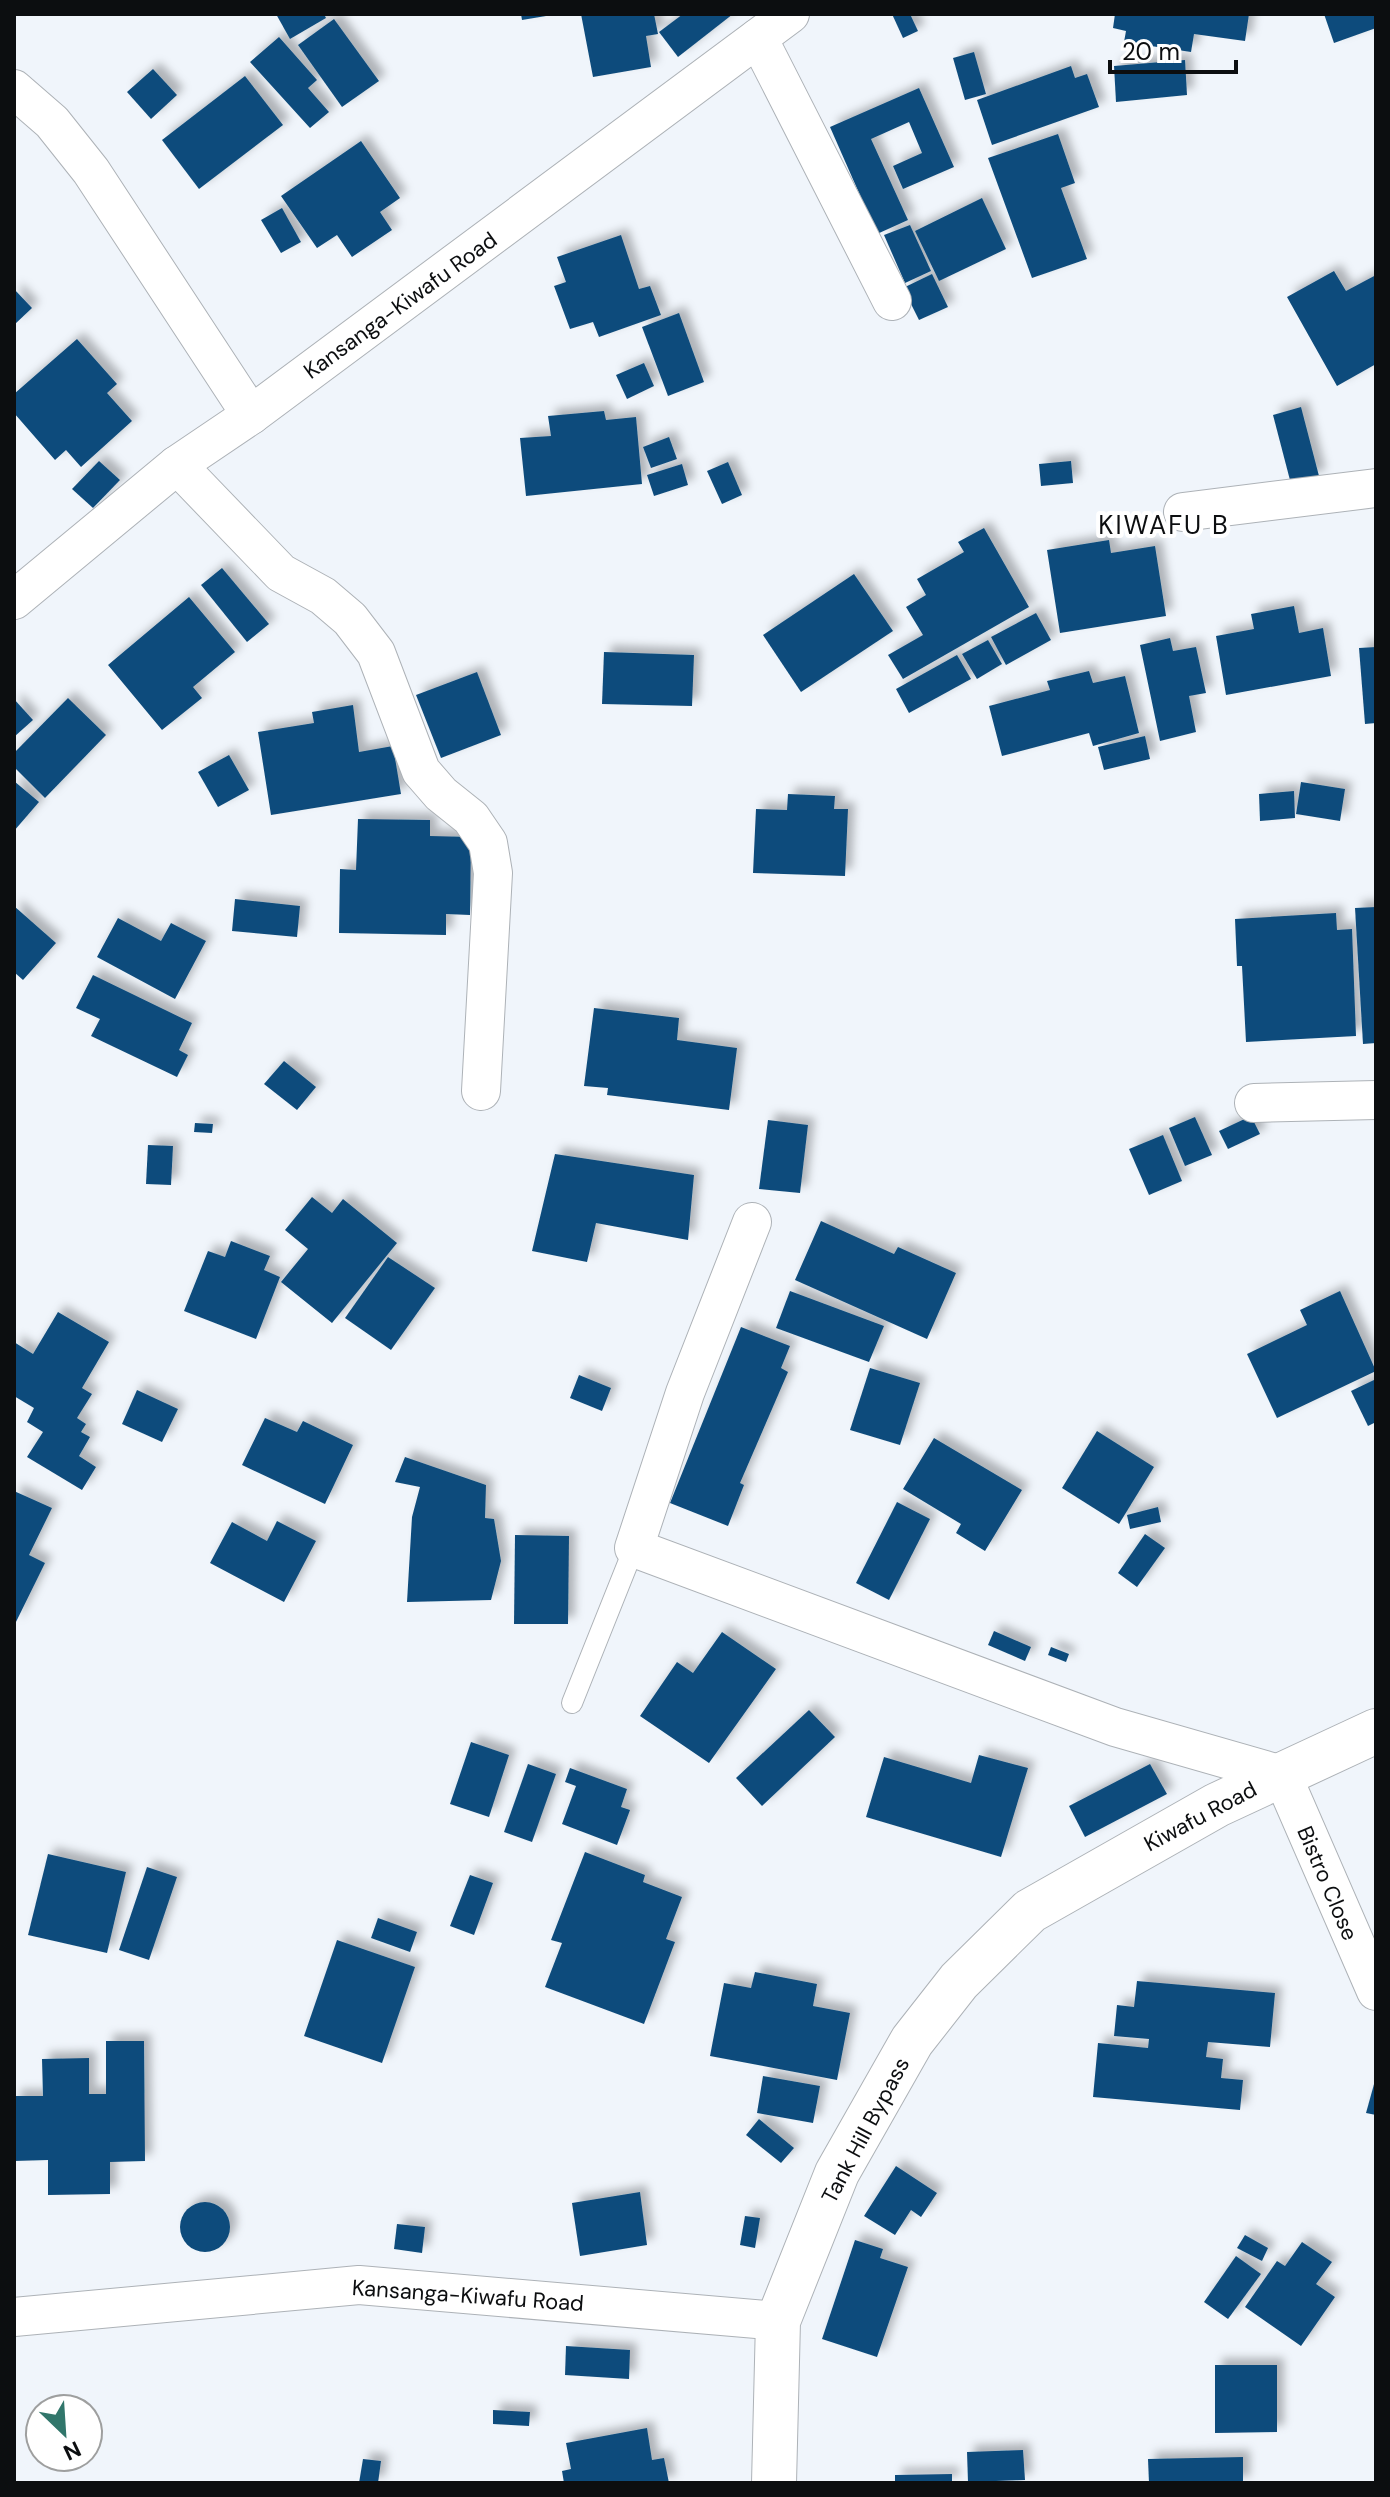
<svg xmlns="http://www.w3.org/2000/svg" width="1390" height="2497" font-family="'DM Sans',sans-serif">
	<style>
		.building { fill: #104c7b; filter: url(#shadow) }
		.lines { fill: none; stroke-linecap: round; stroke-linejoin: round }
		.lane-casing { stroke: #adb2b7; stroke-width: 22 }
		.street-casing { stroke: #adb2b7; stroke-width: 40 }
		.secondary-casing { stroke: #adb2b7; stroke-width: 46 }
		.lane { stroke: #fff; stroke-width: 20 }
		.street { stroke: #fff; stroke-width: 38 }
		.secondary { stroke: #fff; stroke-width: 44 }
		.labels { text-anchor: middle; stroke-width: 8; stroke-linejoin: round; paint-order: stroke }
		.street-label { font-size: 22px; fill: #0c0e10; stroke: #fff }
		.quarter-label { font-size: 26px; letter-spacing: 2px; fill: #0c0e10; stroke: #fff }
	</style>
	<defs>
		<filter id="shadow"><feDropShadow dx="7" dy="-7" stdDeviation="4" flood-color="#0004"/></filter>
	</defs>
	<rect width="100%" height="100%" fill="#f0f5fb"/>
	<g class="building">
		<path d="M 276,14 L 324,14 L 326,18 L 290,39 Z"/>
		<path d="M 521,14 L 545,14 L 546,16 L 522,20 Z"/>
		<path d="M 581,14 L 654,14 L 658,34 L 646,36 L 651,67 L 593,77 Z"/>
		<path d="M 683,14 L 733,14 L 678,57 L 659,32 Z"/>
		<path d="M 892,14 L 910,14 L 918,31 L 903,38 Z"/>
		<path d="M 1115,14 L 1249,14 L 1245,41 L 1194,34 L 1191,52 L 1124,42 L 1126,31 L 1113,28 Z"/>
		<path d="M 1324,14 L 1376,14 L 1376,28 L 1334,43 Z"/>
		<path d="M 334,19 L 379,81 L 342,107 L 298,45 Z"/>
		<path d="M 279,37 L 317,80 L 308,88 L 329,112 L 310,128 L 250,62 Z"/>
		<path d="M 974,52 L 986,94 L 965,100 L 953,58 Z"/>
		<path d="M 1185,60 L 1187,95 L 1116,102 L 1114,66 Z"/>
		<path d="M 1071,66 L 1075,78 L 1087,74 L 1099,107 L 992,145 L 977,100 Z"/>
		<path d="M 153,69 L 177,95 L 151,119 L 127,92 Z"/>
		<path d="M 245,76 L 283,125 L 199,189 L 162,140 Z"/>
		<path d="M 919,88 L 954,167 L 903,189 L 893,166 L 922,153 L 909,122 L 871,139 L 908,220 L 877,234 L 830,127 Z"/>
		<path d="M 1058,134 L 1075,183 L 1061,188 L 1087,259 L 1032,278 L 988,158 Z"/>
		<path d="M 361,141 L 400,198 L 380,212 L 392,230 L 352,257 L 337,235 L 317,248 L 281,196 Z"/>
		<path d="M 982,198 L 1006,249 L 939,281 L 915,231 Z"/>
		<path d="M 282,208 L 301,242 L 281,253 L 261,220 Z"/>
		<path d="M 910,225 L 931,271 L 905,283 L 884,235 Z"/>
		<path d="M 621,235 L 639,289 L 650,286 L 661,315 L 599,337 L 593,322 L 570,329 L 554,286 L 566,282 L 557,257 Z"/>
		<path d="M 1334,271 L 1346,291 L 1376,275 L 1376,364 L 1337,386 L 1287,297 Z"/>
		<path d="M 932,274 L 948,307 L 919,320 L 903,288 Z"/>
		<path d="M 14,289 L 32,308 L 14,325 Z"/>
		<path d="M 679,313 L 704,382 L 668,396 L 642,327 Z"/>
		<path d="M 77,339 L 117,384 L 107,393 L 132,421 L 81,467 L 66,450 L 55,460 L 14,413 L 14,394 Z"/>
		<path d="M 644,363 L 654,386 L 627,399 L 616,375 Z"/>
		<path d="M 1301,407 L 1319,476 L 1291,484 L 1273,415 Z"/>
		<path d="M 604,411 L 606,420 L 636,417 L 642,484 L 526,496 L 520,438 L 551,436 L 548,416 Z"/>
		<path d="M 669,437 L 677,459 L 651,468 L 643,447 Z"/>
		<path d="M 99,461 L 120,480 L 93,508 L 72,489 Z"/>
		<path d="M 1071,461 L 1073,483 L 1041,486 L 1039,464 Z"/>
		<path d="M 728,462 L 742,495 L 722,504 L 707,471 Z"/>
		<path d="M 682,464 L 688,485 L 654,496 L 647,475 Z"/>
		<path d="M 984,528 L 1029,607 L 903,679 L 888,655 L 923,635 L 906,607 L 926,595 L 917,579 L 964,552 L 958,542 Z"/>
		<path d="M 1109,540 L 1111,553 L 1155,546 L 1166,616 L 1060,633 L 1047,550 Z"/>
		<path d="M 222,568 L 269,624 L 247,642 L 201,585 Z"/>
		<path d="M 854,574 L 893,631 L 801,692 L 763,635 Z"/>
		<path d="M 189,597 L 235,652 L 193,687 L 202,698 L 162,730 L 108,665 Z"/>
		<path d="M 1294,606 L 1299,633 L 1323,628 L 1331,676 L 1226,695 L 1216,636 L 1254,629 L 1251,614 Z"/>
		<path d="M 1036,613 L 1051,640 L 1006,665 L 991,637 Z"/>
		<path d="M 1170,638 L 1173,651 L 1196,647 L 1206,693 L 1189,696 L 1196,732 L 1160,741 L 1140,645 Z"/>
		<path d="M 988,640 L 1002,664 L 977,679 L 962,654 Z"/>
		<path d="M 1376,647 L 1376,723 L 1365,724 L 1359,648 Z"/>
		<path d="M 604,652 L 694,655 L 692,706 L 602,704 Z"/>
		<path d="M 957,655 L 971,679 L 909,713 L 896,689 Z"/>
		<path d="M 1089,671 L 1093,683 L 1125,676 L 1139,733 L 1093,746 L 1089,733 L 1002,756 L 989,706 L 1050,690 L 1047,681 Z"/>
		<path d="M 477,672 L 501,735 L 441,758 L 416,695 Z"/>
		<path d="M 68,698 L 106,735 L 45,798 L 14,767 L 14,753 Z"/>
		<path d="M 14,699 L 33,720 L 14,737 Z"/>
		<path d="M 353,705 L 359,752 L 393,746 L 401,794 L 271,815 L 258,732 L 314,723 L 312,712 Z"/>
		<path d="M 1145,736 L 1150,759 L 1104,770 L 1098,747 Z"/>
		<path d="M 229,755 L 249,790 L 218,807 L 198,772 Z"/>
		<path d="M 14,781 L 39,802 L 14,831 Z"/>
		<path d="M 1301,782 L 1345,789 L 1340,821 L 1296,814 Z"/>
		<path d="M 1294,791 L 1295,818 L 1260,821 L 1259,794 Z"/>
		<path d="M 788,794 L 835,796 L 834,809 L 848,809 L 845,876 L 753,873 L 756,809 L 787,810 Z"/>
		<path d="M 358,819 L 430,820 L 430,836 L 471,837 L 470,915 L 446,914 L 446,935 L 339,933 L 340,869 L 356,870 Z"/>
		<path d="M 235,899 L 300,906 L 297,937 L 232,931 Z"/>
		<path d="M 14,906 L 56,943 L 23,980 L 14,972 Z"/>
		<path d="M 1376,907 L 1376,1043 L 1363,1044 L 1355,908 Z"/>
		<path d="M 1336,913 L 1337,930 L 1352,929 L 1356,1036 L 1246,1042 L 1242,966 L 1237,966 L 1235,919 Z"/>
		<path d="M 118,918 L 161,941 L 171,923 L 206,941 L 175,999 L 97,957 Z"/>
		<path d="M 93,975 L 192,1023 L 179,1050 L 188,1055 L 177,1077 L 91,1036 L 100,1019 L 76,1008 Z"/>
		<path d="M 594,1008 L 679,1018 L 677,1040 L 737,1048 L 729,1110 L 607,1095 L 608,1088 L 584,1086 Z"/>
		<path d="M 284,1061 L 316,1087 L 297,1110 L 264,1084 Z"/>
		<path d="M 1251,1116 L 1260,1134 L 1228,1149 L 1219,1131 Z"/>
		<path d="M 1195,1117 L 1212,1155 L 1185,1166 L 1169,1128 Z"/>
		<path d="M 768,1120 L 808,1125 L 800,1193 L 759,1189 Z"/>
		<path d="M 195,1123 L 213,1124 L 212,1133 L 194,1132 Z"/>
		<path d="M 1163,1135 L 1182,1181 L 1149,1195 L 1129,1149 Z"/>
		<path d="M 148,1145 L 173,1146 L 171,1185 L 146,1184 Z"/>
		<path d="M 555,1154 L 694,1175 L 688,1240 L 596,1223 L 587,1262 L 532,1251 Z"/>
		<path d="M 312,1197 L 332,1213 L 343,1199 L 397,1243 L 332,1323 L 281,1282 L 308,1249 L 285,1230 Z"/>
		<path d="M 821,1221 L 894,1254 L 898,1247 L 956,1273 L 927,1339 L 795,1280 Z"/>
		<path d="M 231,1241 L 270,1256 L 264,1270 L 280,1277 L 256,1339 L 184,1311 L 208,1251 L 225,1257 Z"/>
		<path d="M 388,1257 L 435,1288 L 391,1350 L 345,1318 Z"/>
		<path d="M 790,1291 L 884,1326 L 869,1362 L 776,1328 Z"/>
		<path d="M 1340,1291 L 1376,1371 L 1277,1418 L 1247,1354 L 1307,1325 L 1300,1310 Z"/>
		<path d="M 58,1312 L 109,1342 L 82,1388 L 92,1394 L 77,1418 L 86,1424 L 81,1432 L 90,1437 L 79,1456 L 96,1467 L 82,1490 L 27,1457 L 43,1432 L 27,1422 L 34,1408 L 14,1396 L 14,1342 L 33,1354 Z"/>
		<path d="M 741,1327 L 790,1346 L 781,1368 L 788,1372 L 740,1483 L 744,1485 L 728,1526 L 670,1503 Z"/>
		<path d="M 870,1368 L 920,1383 L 900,1445 L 850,1430 Z"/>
		<path d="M 579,1375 L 611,1388 L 602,1411 L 570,1398 Z"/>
		<path d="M 1376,1379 L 1376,1422 L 1368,1426 L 1351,1391 Z"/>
		<path d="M 137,1390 L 178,1409 L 162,1442 L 122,1424 Z"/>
		<path d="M 265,1418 L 297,1432 L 303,1421 L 353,1445 L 325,1504 L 242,1465 Z"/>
		<path d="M 1097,1431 L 1154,1467 L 1119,1524 L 1062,1488 Z"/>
		<path d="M 934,1438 L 1022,1490 L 985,1551 L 956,1533 L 961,1524 L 903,1489 Z"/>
		<path d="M 405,1457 L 486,1485 L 485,1518 L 494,1519 L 501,1561 L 491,1600 L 407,1602 L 412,1517 L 420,1487 L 395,1482 Z"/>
		<path d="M 14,1491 L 52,1508 L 29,1555 L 45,1563 L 14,1626 Z"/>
		<path d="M 897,1502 L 930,1519 L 889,1600 L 856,1583 Z"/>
		<path d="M 1158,1507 L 1161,1522 L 1130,1529 L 1127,1515 Z"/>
		<path d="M 277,1521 L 316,1541 L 284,1602 L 210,1563 L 232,1522 L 267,1541 Z"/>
		<path d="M 1145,1534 L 1165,1548 L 1137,1587 L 1118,1573 Z"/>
		<path d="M 515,1535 L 569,1536 L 568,1624 L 514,1624 Z"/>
		<path d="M 994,1631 L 1031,1647 L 1025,1661 L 988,1645 Z"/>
		<path d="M 722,1632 L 776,1669 L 709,1763 L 640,1716 L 677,1662 L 693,1673 Z"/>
		<path d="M 1051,1647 L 1069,1654 L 1066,1662 L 1048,1655 Z"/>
		<path d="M 809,1710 L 835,1737 L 762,1806 L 736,1778 Z"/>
		<path d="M 471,1742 L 509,1755 L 489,1817 L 450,1804 Z"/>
		<path d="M 979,1755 L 1028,1768 L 1001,1857 L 866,1817 L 884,1757 L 971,1783 Z"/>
		<path d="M 528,1764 L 556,1774 L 532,1842 L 504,1832 Z"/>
		<path d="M 1150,1764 L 1167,1794 L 1085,1837 L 1069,1806 Z"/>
		<path d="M 570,1768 L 627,1789 L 621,1807 L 630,1810 L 617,1845 L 562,1824 L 576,1786 L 565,1782 Z"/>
		<path d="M 585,1852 L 645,1875 L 643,1882 L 682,1897 L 666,1939 L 675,1942 L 644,2024 L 545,1987 L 562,1943 L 551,1940 Z"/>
		<path d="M 48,1854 L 126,1872 L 107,1953 L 28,1935 Z"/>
		<path d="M 147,1867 L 177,1877 L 149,1960 L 119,1950 Z"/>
		<path d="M 470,1875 L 493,1883 L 474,1935 L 450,1926 Z"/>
		<path d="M 378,1918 L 417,1932 L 410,1952 L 371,1938 Z"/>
		<path d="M 337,1940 L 415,1967 L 382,2063 L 304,2036 Z"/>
		<path d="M 755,1972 L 817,1984 L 813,2006 L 850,2013 L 837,2080 L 710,2056 L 724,1983 L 751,1988 Z"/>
		<path d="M 1137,1981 L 1275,1993 L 1270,2047 L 1208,2042 L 1206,2057 L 1223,2059 L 1221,2078 L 1243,2080 L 1240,2110 L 1093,2097 L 1098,2043 L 1148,2048 L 1149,2039 L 1114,2036 L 1117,2005 L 1134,2007 Z"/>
		<path d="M 106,2041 L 144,2041 L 145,2161 L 110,2162 L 110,2194 L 48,2195 L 48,2160 L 14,2161 L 14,2096 L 43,2096 L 42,2059 L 89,2058 L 89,2094 L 106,2094 Z"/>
		<path d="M 763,2076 L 820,2086 L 813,2123 L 757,2113 Z"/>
		<path d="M 1376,2077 L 1376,2115 L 1366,2113 Z"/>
		<path d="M 759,2119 L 794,2148 L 781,2163 L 746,2135 Z"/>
		<path d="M 896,2166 L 937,2193 L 921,2217 L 911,2210 L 895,2235 L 864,2216 Z"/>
		<path d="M 640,2192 L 647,2245 L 580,2256 L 572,2203 Z"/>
		<circle cx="205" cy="2227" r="25"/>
		<path d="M 745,2216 L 760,2218 L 755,2248 L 740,2245 Z"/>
		<path d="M 397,2224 L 425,2227 L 422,2253 L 394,2249 Z"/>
		<path d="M 1245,2235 L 1268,2248 L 1262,2261 L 1237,2248 Z"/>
		<path d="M 855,2240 L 883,2249 L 880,2258 L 908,2267 L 877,2357 L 822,2339 Z"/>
		<path d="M 1302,2242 L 1332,2262 L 1316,2284 L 1335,2297 L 1301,2346 L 1245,2307 L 1277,2261 L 1285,2266 Z"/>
		<path d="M 1236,2256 L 1261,2274 L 1228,2319 L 1204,2302 Z"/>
		<path d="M 566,2346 L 630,2350 L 629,2379 L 565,2375 Z"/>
		<path d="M 1215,2365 L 1277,2365 L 1277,2432 L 1215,2433 Z"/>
		<path d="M 493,2410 L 530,2412 L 529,2426 L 493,2424 Z"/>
		<path d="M 647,2428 L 652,2460 L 664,2458 L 669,2483 L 564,2483 L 562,2471 L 571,2469 L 566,2443 Z"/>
		<path d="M 1023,2450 L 1025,2480 L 968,2482 L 967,2452 Z"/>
		<path d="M 1243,2457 L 1243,2483 L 1149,2483 L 1148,2459 Z"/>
		<path d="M 363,2459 L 381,2461 L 378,2483 L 359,2483 Z"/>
		<path d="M 952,2474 L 952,2483 L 895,2483 L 895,2475 Z"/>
	</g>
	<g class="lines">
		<defs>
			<path id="lane" d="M 572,1703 L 634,1548"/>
			<g id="street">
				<path d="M 758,38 L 892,301"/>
				<path d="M 14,89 L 52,122 L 91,171 L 251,415"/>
				<path d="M 177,465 L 281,573 L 323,596 L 350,619 L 376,653 L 421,771 L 441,794 L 471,818 L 488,843 L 493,873 L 481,1091"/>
				<path d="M 1183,512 L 1376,488"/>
				<path d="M 14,600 L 177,465 L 251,415 L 790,14"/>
				<path d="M 1254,1103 L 1376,1100"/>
				<path d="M 752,1222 L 685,1393 L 634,1548 L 1115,1727 L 1282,1775 L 1376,1991"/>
				<path d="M 14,2317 L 359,2285 L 778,2321"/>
			</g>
			<path id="secondary" d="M 774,2483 L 778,2321 L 837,2173 L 912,2041 L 959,1981 L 1030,1911 L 1217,1805 L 1376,1731"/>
		</defs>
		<use href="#lane" class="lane-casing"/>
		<use href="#street" class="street-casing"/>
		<use href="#secondary" class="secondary-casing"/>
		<use href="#lane" class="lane"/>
		<use href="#street" class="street"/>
		<use href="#secondary" class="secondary"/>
	</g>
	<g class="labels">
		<g class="street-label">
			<text transform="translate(400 305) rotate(-36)" y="8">Kansanga-Kiwafu Road</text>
			<text transform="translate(1200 1816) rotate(-28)" y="8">Kiwafu Road</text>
			<text transform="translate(1328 1883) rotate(67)" y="8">Bistro Close</text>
			<text transform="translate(865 2130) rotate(-62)" y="8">Tank Hill Bypass</text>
			<text transform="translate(468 2295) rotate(4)" y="8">Kansanga-Kiwafu Road</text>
		</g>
		<g class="quarter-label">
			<text x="1164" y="534">KIWAFU B</text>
		</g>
	</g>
	<rect width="1390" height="2497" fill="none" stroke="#0c0e10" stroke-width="32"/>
	<g transform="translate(64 2433) rotate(155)"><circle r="38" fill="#ffffff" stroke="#9e9f9f" stroke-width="2"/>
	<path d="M0-6L14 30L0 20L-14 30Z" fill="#31766b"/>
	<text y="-12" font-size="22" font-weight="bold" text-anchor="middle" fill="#0c0e10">N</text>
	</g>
	<path d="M1110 60v12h126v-12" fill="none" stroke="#0c0e10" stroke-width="4"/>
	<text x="1122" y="60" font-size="24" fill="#0c0e10" stroke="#ffffff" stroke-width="6" paint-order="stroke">20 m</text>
</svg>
